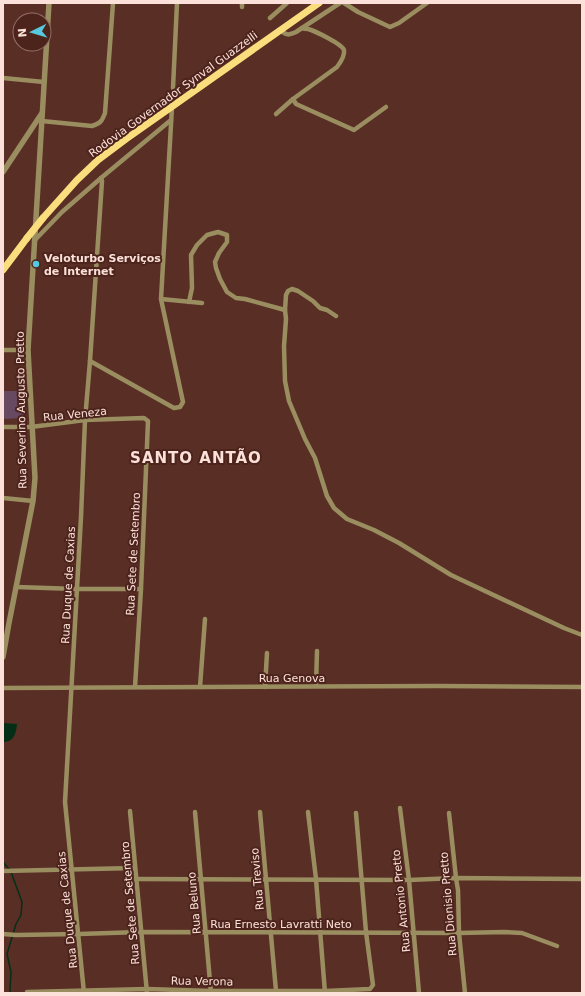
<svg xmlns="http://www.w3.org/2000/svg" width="585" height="996" font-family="'DejaVu Sans',sans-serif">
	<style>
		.green { fill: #684962 }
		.water { fill: #042f16 }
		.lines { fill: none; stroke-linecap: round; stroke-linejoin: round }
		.stream { stroke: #042f16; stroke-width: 1.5 }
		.minor { stroke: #9a8d60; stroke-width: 4.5 }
		.tertiary { stroke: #9a8d60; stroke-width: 5.5 }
		.primary { stroke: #fadd7d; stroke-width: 7 }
		.primary-bridge { stroke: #fadd7d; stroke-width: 7 }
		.poi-dot { fill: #56c9e0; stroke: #4d241c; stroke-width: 1.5 }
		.labels { text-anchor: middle; stroke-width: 4; stroke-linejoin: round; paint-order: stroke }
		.street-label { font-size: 11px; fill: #fce0da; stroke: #4d241c }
		.poi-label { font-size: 11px; font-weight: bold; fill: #fce0da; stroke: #4d241c; text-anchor: start }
		.district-label { font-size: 15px; font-weight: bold; letter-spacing: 1px; fill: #fce0da; stroke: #4d241c }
	</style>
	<rect width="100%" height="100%" fill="#582e25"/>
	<path class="green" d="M 3,391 L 21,391 L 24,418 L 3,419 Z"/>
	<path class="water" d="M 3,723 L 17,724 C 16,733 14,742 3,742 Z"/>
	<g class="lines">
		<g class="stream">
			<path d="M 3,862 L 9,869"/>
			<path d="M 10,993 L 10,990 L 11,972 L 7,954 L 16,924 L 21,915 L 22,902 L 11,872"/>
		</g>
		<g class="minor">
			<path d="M 344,3 L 358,12 L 390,27 L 399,23 L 427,3"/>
			<path d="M 242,7 L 242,3"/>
			<path d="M 270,18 L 287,3"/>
			<path d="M 280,30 C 287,36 289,35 296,32 L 340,3"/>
			<path d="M 3,78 L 44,82"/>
			<path d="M 173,88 L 177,3"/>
			<path d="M 293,99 L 296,104 L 354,130 L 386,107"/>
			<path d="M 276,114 L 293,99 L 337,67 C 340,63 345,55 344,50 C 342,44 315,31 308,29 C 306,29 304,29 302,28"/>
			<path d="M 42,121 L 92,126 C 101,123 102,121 105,113 L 113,3"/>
			<path d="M 34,241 L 62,212 L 101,178 L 171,120"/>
			<path d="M 161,299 L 202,303"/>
			<path d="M 189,302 L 192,288 L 191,255 L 197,245 L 207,235 L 218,232 L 227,235 L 227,242 L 219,253 L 215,262 L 216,268 L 220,279 L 227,292 L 236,298 L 245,299 L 285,310"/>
			<path d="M 336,316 L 327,310 L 320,308 L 313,301 L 298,291 L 292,289 L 288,291 L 286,295 L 285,310 L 286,319 L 284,346 L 285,381 L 289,401 L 305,439 L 315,458 L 327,496 L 334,508 L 347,519 L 374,530 L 399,543 L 451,575 L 564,628 L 582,635"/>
			<path d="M 3,350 L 28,350"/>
			<path d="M 90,361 L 174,408 L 180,407 L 183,402 L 161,299 L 172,107"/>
			<path d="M 3,427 L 31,427 L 85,420 L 144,418 L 148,421 L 141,589 L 135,687"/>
			<path d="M 3,498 L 33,501"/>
			<path d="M 16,587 L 77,589 L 141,589"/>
			<path d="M 316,686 L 317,651"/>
			<path d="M 200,687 L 205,619"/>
			<path d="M 265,687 L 267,653"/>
			<path d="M 3,688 L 437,686 L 582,687"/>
			<path d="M 400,808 L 409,880 L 419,993"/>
			<path d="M 130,811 L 147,993"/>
			<path d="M 195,812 L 211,993"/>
			<path d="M 260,812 L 276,991"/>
			<path d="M 308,812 L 316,879 L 325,993"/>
			<path d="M 449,813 L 456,878 L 458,890 L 459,933 L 465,993"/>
			<path d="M 3,871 L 135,868"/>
			<path d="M 136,879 L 409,880 L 456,878 L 582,879"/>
			<path d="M 3,934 L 16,935 L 79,934 L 141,932 L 459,933 L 504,932 L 522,933 L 557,946"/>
			<path d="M 27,993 L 27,992 L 147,989 L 211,991 L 325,991 L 370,989 L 373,985 L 366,932 L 356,813"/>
			<path d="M 84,993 L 65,802 L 81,517 L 85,420 L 90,361 L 102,181 L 101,178"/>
		</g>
		<g class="tertiary">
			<path d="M 3,172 L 42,113"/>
			<path d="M 3,657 L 9,623 L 33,501 L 35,478 L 28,350 L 49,3"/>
		</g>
		<g class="primary">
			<path d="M 43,218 L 77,180 L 98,160 L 126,139 L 319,3"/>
			<path d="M 3,270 L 27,238"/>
		</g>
		<path class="primary-bridge" d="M 27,238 L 43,218"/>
	</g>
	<circle class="poi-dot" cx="36" cy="264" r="4"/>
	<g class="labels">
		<g class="street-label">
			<text transform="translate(173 94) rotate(-36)" y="4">Rodovia Governador Synval Guazzelli</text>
			<text transform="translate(21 410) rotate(-91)" y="4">Rua Severino Augusto Pretto</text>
			<text transform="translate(75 414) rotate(-6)" y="4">Rua Veneza</text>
			<text transform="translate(133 554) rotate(-87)" y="4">Rua Sete de Setembro</text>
			<text transform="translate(68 585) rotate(-87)" y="4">Rua Duque de Caxias</text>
			<text x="292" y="682">Rua Genova</text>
			<text transform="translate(257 879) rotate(-95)" y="4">Rua Treviso</text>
			<text transform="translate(401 901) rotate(-96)" y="4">Rua Antonio Pretto</text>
			<text transform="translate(130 903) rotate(-95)" y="4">Rua Sete de Setembro</text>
			<text transform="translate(194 903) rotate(-95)" y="4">Rua Beluno</text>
			<text transform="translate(448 904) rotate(-95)" y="4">Rua Dionisio Pretto</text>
			<text transform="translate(67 910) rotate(-96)" y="4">Rua Duque de Caxias</text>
			<text x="281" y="928">Rua Ernesto Lavratti Neto</text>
			<text transform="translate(202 981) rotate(1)" y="4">Rua Verona</text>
		</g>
		<g class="poi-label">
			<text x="44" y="262">Veloturbo Serviços<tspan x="44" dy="13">de Internet</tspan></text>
		</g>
		<g class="district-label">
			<text x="196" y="463">SANTO ANTÃO</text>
		</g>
	</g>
	<rect width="585" height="996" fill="none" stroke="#fce0da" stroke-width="8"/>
	<g transform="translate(32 32) rotate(265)"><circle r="19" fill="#4d241c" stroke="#936f68"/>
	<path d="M0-3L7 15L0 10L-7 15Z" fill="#56c9e0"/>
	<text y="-6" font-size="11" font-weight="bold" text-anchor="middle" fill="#fce0da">N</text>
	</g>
</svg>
